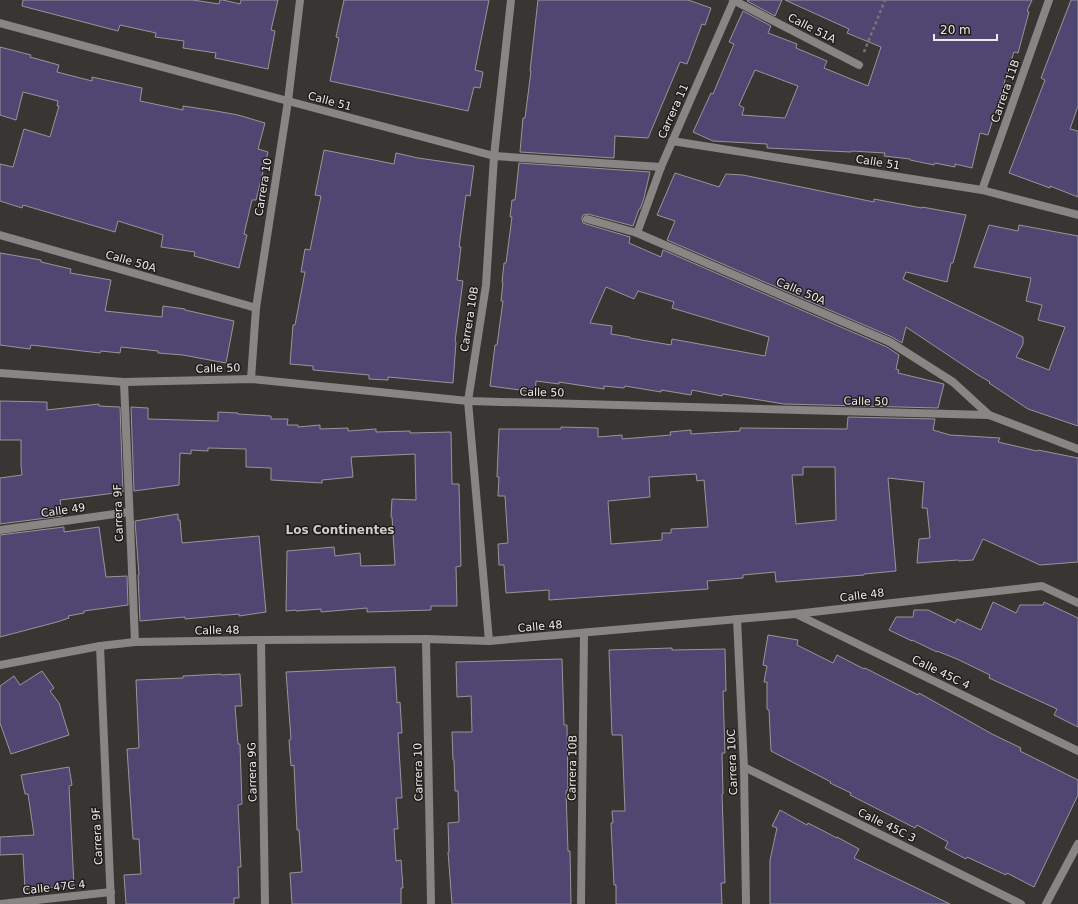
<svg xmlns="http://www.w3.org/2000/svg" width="1078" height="904" font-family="'DejaVu Sans',sans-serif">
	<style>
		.building { fill: #4f4771; stroke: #969699; fill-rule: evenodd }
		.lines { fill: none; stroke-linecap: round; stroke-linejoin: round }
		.path { stroke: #787674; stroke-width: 2.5; stroke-dasharray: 3 3; stroke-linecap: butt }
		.lane { stroke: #878684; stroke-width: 8 }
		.street { stroke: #878684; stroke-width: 8 }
		.labels { text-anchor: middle; stroke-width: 3; stroke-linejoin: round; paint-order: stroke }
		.street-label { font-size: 11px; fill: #eceae8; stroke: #1e1d1c }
		.neighbourhood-label { font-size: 12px; font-weight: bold; fill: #d0ccca; stroke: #1e1d1c }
	</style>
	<rect width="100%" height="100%" fill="#383533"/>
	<g class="building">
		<path d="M 23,0 L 193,0 L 219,4 L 220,0 L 223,0 L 240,4 L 241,0 L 278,0 L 271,30 L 275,31 L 268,69 L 215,58 L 216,53 L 183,48 L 184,41 L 155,37 L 156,33 L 120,25 L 118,31 L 22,6 Z"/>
		<path d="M 344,0 L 489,0 L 475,70 L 483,72 L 480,88 L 474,87 L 468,111 L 330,81 L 339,38 L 336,37 Z"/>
		<path d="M 538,0 L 688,0 L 711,8 L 705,25 L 702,24 L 687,64 L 680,62 L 648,138 L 615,136 L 614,158 L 520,152 L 523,118 L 525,118 L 531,71 L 530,71 Z"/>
		<path d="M 748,0 L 782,0 L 775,16 L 747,1 Z"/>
		<path d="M 785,0 L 1032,0 L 1027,11 L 1029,12 L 1018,53 L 1014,52 L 1007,74 L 988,135 L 980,133 L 972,168 L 955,164 L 955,167 L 935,163 L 934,165 L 910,160 L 910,159 L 884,156 L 885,153 L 852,151 L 851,152 L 767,148 L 767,144 L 713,141 L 693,132 L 711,93 L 713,94 L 734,44 L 729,42 L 743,11 L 771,26 L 768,33 L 797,44 L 796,48 L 827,61 L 824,68 L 868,86 L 881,47 L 847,33 L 849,29 ZM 755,70 L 798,86 L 785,118 L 742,115 L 744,108 L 739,105 Z"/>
		<path d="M 1071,0 L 1078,0 L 1078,106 L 1070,129 L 1078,131 L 1078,197 L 1050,186 L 1050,188 L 1009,173 L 1045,80 L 1041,78 Z"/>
		<path d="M 0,47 L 31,55 L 30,57 L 59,65 L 57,72 L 92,81 L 92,77 L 142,88 L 140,101 L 183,110 L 183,106 L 216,111 L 238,115 L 265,123 L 258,149 L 268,152 L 256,200 L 252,200 L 244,234 L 247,235 L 239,268 L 194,256 L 195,252 L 161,247 L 163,235 L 118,221 L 115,232 L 23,205 L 22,208 L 0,201 L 0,164 L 13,167 L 24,129 L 50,137 L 59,106 L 57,106 L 58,101 L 23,92 L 16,120 L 0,115 Z"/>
		<path d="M 324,150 L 394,164 L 396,153 L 418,158 L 474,166 L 470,196 L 466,195 L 459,247 L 461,247 L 457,280 L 463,281 L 455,341 L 456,342 L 453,383 L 388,377 L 388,380 L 369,379 L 369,375 L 313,370 L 313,366 L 290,364 L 293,325 L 295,325 L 305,272 L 301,272 L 305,249 L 310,250 L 321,196 L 315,195 Z"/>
		<path d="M 519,163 L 650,172 L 644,198 L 640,209 L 639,209 L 633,226 L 588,214 L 583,215 L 582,218 L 583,223 L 586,224 L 630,237 L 629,243 L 661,257 L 663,250 L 887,347 L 899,355 L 896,369 L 899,370 L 898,373 L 944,384 L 938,408 L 784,404 L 723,394 L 722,396 L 692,390 L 691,395 L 661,390 L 661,392 L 625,386 L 624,388 L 604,386 L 604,389 L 559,382 L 559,384 L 536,381 L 535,392 L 490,386 L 495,345 L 497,345 L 503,301 L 501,301 L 503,282 L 502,282 L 504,263 L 506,263 L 512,217 L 510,217 L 512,200 L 515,200 ZM 606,287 L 634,299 L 638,291 L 674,302 L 672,308 L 769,337 L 765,356 L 672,339 L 671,345 L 630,338 L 630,337 L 611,334 L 612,326 L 590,323 Z"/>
		<path d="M 675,173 L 719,187 L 726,174 L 743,175 L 874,202 L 874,199 L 922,208 L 922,207 L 966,215 L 953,263 L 951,263 L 947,282 L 906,272 L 903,279 L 1023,337 L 1023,344 L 1016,357 L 1049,370 L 1065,327 L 1038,320 L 1042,305 L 1026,301 L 1031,278 L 974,267 L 989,225 L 1018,231 L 1019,225 L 1078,236 L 1078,426 L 1028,409 L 989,383 L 990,382 L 978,375 L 906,327 L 902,343 L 892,337 L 667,240 L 675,221 L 657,215 Z"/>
		<path d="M 0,253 L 41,260 L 41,262 L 71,269 L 70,273 L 111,280 L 105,311 L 162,317 L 163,306 L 185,309 L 185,310 L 234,321 L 226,363 L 183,355 L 158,353 L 158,351 L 121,347 L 120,353 L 101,351 L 100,353 L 31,345 L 30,349 L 0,345 Z"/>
		<path d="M 0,401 L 47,402 L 47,410 L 99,404 L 99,406 L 120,407 L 123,492 L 60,500 L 62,516 L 0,524 L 0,478 L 22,475 L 21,465 L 21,440 L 0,440 Z"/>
		<path d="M 131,407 L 148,408 L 148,419 L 218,421 L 218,412 L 238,413 L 238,414 L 271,416 L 271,419 L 288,419 L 287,425 L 298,425 L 298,427 L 320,425 L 320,429 L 348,428 L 348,431 L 376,429 L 376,432 L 410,431 L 410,433 L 451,432 L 452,484 L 459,484 L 461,566 L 456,567 L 457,606 L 431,606 L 431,610 L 367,612 L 367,608 L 321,612 L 321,609 L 296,611 L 296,610 L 286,611 L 287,551 L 334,547 L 335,556 L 360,553 L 361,566 L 395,565 L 392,517 L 391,517 L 392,499 L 416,500 L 415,454 L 351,457 L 353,477 L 322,480 L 322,483 L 271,480 L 271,468 L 246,467 L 246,449 L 208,448 L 208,451 L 191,450 L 191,454 L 180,453 L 179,485 L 134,491 Z"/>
		<path d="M 848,417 L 935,419 L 933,430 L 950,435 L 1000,438 L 998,442 L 1037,451 L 1038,450 L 1078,458 L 1078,562 L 1040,565 L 983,539 L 973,560 L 959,561 L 958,560 L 917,563 L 919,539 L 930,538 L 927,508 L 922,508 L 924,482 L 888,478 L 896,571 L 864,574 L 864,575 L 776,582 L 775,572 L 743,575 L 743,578 L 707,581 L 708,589 L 549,600 L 549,590 L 506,593 L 504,565 L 499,565 L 498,544 L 508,543 L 505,496 L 498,496 L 499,477 L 497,477 L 499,429 L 561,429 L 561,427 L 598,428 L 598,437 L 622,435 L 622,439 L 671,435 L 670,432 L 691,430 L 691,434 L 740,431 L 740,428 L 847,429 ZM 803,467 L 835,467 L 836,520 L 796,524 L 792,475 L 803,475 ZM 696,474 L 697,481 L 704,480 L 708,527 L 671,529 L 671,533 L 662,533 L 662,540 L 611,544 L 608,501 L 650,497 L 649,477 Z"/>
		<path d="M 178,514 L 178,520 L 180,520 L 182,543 L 259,536 L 266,612 L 239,616 L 239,614 L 185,619 L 185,617 L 140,621 L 138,575 L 139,575 L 135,521 Z"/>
		<path d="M 64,527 L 64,532 L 99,527 L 106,577 L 127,576 L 128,605 L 84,611 L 84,613 L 68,616 L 69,618 L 57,622 L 0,637 L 0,535 Z"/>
		<path d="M 993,602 L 1016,613 L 1020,605 L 1043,605 L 1044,602 L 1078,618 L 1078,727 L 1054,715 L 1057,709 L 989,678 L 990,675 L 957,659 L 937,651 L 937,652 L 912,640 L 912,641 L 889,630 L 896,617 L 913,617 L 914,610 L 928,610 L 955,623 L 957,619 L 981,630 Z"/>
		<path d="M 768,635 L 798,640 L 797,645 L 833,663 L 837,655 L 864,669 L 865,668 L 918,695 L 919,693 L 992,734 L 1021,748 L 1020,751 L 1078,780 L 1078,795 L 1034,887 L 1007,873 L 1006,875 L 967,857 L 966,859 L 945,848 L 948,842 L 917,825 L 915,828 L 850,795 L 851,793 L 830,783 L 831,782 L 771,751 L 769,710 L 767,709 L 767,682 L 764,682 L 767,666 L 763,665 Z"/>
		<path d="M 672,648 L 672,650 L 725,649 L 726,691 L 723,691 L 725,753 L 722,753 L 723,794 L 722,794 L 725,883 L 721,883 L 722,904 L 616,904 L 616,885 L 614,885 L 611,823 L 613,823 L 612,811 L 625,811 L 622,735 L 612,735 L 609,650 Z"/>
		<path d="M 562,659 L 564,725 L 567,725 L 568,790 L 566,791 L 568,851 L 570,851 L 571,904 L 452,904 L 448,852 L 449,852 L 448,823 L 459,822 L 458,791 L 455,791 L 454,760 L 453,760 L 452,732 L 472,732 L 471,696 L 457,697 L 456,662 Z"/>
		<path d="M 395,667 L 397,703 L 400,702 L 402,733 L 398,733 L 402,798 L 396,798 L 398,829 L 394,829 L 396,861 L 401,860 L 403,888 L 401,888 L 401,904 L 292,904 L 290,873 L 302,872 L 299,830 L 297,830 L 294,765 L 291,766 L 289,740 L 291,739 L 286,672 Z"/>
		<path d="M 42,671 L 54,688 L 50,691 L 59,703 L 69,735 L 11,754 L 0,723 L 0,686 L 14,676 L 20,685 Z"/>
		<path d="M 221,674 L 221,675 L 240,674 L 242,706 L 235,706 L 238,744 L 240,744 L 242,804 L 238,805 L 241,867 L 238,867 L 239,898 L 234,898 L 234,904 L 126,904 L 124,875 L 141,874 L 139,839 L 133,839 L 127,749 L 139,748 L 136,680 L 183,678 L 183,676 Z"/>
		<path d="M 69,767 L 72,785 L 69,786 L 74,886 L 25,889 L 23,854 L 0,855 L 0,837 L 34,835 L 28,794 L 25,794 L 21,775 Z"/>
		<path d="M 780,810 L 807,825 L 808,823 L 837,838 L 837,837 L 859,849 L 854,858 L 950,904 L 770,904 L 770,860 L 777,828 L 772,826 Z"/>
	</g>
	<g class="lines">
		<path class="path" d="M 864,52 L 885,0"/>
		<path class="lane" d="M 587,219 L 637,233"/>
		<g class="street">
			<path d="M 733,0 L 859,65"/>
			<path d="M 734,0 L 661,167 L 637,233 L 890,342 L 953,382 L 989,415"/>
			<path d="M 0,23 L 288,101 L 494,156 L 661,167"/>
			<path d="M 672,141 L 982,190 L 1078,215"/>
			<path d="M 982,190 L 1049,0"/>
			<path d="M 0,235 L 256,308"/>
			<path d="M 0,373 L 124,382 L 251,379 L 468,401 L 989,415 L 1078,449"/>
			<path d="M 251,379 L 256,308 L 288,101 L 300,0"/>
			<path d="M 124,382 L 135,642"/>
			<path d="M 0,530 L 129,512"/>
			<path d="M 796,614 L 1078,751"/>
			<path d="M 737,619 L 744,767 L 746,904"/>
			<path d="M 426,639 L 431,904"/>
			<path d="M 261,640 L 265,904"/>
			<path d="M 489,641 L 468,401 L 486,285 L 494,156 L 511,0"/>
			<path d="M 100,646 L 111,904"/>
			<path d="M 0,665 L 100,646 L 135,642 L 261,640 L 426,639 L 489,641 L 795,614 L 1042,586 L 1078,603"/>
			<path d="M 744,767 L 1021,904"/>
			<path d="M 0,904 L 111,892"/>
			<path d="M 581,904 L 584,633"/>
			<path d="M 1046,904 L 1078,844"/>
		</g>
	</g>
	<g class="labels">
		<g class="street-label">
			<text transform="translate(812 28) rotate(27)" y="4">Calle 51A</text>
			<text transform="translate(1005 91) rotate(-71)" y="4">Carrera 11B</text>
			<text transform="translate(330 101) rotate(15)" y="4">Calle 51</text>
			<text transform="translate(673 111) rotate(-66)" y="4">Carrera 11</text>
			<text transform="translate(878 162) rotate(9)" y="4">Calle 51</text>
			<text transform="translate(263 187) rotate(-81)" y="4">Carrera 10</text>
			<text transform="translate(131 261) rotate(16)" y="4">Calle 50A</text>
			<text transform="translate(801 291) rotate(23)" y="4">Calle 50A</text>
			<text transform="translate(469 319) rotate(-81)" y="4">Carrera 10B</text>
			<text transform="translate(218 368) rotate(-2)" y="4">Calle 50</text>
			<text transform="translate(542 392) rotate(1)" y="4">Calle 50</text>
			<text transform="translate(866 401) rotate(1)" y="4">Calle 50</text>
			<text transform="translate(63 510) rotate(-8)" y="4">Calle 49</text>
			<text transform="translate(118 513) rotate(-92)" y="4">Carrera 9F</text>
			<text transform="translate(862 595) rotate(-7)" y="4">Calle 48</text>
			<text transform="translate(540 626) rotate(-5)" y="4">Calle 48</text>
			<text transform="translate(217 630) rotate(-1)" y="4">Calle 48</text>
			<text transform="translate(941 672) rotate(26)" y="4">Calle 45C 4</text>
			<text transform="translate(732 762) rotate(-92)" y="4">Carrera 10C</text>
			<text transform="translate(572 768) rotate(-89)" y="4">Carrera 10B</text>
			<text transform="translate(252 772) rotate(-91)" y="4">Carrera 9G</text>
			<text transform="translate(418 772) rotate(-91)" y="4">Carrera 10</text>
			<text transform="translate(887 825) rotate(26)" y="4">Calle 45C 3</text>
			<text transform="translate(97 836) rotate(-93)" y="4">Carrera 9F</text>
			<text transform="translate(54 887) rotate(-6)" y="4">Calle 47C 4</text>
		</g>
		<g class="neighbourhood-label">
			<text x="340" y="534">Los Continentes</text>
		</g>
	</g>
	<path d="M934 34v6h63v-6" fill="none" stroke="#eceae8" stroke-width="2"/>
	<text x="940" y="34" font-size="12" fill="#eceae8" stroke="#1e1d1c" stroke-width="3" paint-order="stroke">20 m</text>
</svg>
